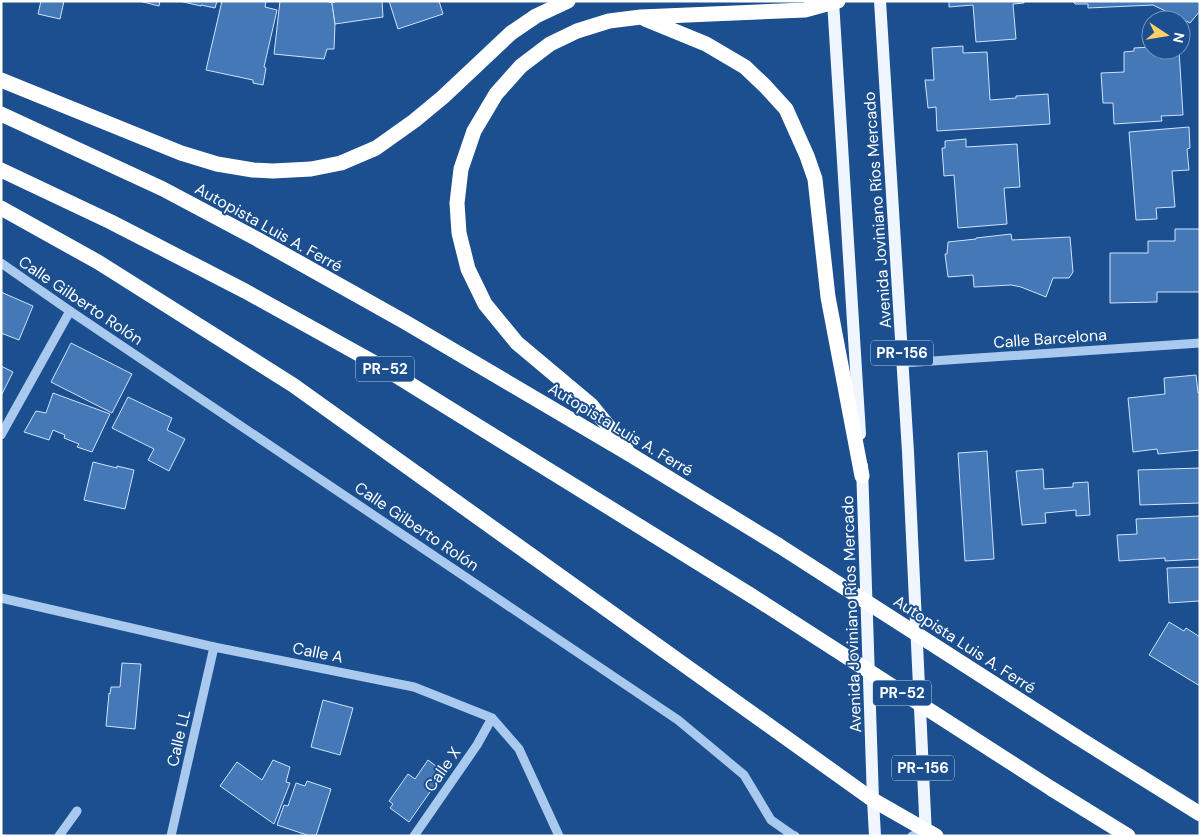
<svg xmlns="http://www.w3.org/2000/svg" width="1201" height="837" font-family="'DM Sans',sans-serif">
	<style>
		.building { fill: #4478b7; stroke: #cfe3fa }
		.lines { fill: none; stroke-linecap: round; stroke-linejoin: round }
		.minor { stroke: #a9c9ee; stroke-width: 9 }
		.major { stroke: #f0f6ff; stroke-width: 12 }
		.highway { stroke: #fff; stroke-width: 15 }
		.highway-bridge { stroke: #fff; stroke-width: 15 }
		.labels { text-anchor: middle; stroke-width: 4; stroke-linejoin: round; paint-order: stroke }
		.shield { fill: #1b4f8f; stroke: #bbcadd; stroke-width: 1 }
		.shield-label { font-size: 15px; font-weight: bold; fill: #fff }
		.street-label { font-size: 16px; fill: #fff; stroke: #1b4f8f }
	</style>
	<rect width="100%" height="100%" fill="#1b4f8f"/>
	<g class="building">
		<path d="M 41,1 L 64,1 L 60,19 L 38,14 Z"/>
		<path d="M 139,1 L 160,1 L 159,6 Z"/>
		<path d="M 179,1 L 217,1 L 215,8 L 201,5 L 201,6 Z"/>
		<path d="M 222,1 L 266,1 L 265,7 L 277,10 L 264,67 L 266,68 L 263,85 L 253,83 L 253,80 L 206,70 Z"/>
		<path d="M 280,1 L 326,1 L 332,3 L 335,24 L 334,49 L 327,49 L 324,59 L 274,54 Z"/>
		<path d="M 335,1 L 382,1 L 383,17 L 335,24 L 332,3 L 335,2 Z"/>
		<path d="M 389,1 L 439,1 L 443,14 L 398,29 Z"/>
		<path d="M 949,1 L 1024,1 L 1024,3 L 1013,4 L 1016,39 L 976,42 L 973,5 L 949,7 Z"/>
		<path d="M 1073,1 L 1200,1 L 1200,11 L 1190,23 L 1153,5 L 1088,8 L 1088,4 L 1075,4 Z"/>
		<path d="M 963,46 L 963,53 L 987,52 L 990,100 L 1016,98 L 1016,96 L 1048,94 L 1050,124 L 937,131 L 936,107 L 928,108 L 925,80 L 934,80 L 932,48 Z"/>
		<path d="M 1151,47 L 1151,50 L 1179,50 L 1183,115 L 1161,116 L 1162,121 L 1114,124 L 1113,103 L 1103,103 L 1101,73 L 1124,72 L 1124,52 L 1134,51 L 1134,48 Z"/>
		<path d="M 1189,127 L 1190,148 L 1187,149 L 1189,170 L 1172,171 L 1175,207 L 1156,208 L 1157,219 L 1136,220 L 1129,132 Z"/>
		<path d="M 966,139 L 966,147 L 1017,144 L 1020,187 L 1004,188 L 1007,224 L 958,228 L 954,175 L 944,176 L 942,148 L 945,148 L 945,141 Z"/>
		<path d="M 1175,229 L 1200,229 L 1200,292 L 1157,292 L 1157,302 L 1110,303 L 1110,253 L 1148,253 L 1148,241 L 1175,241 Z"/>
		<path d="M 1011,234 L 1012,240 L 1070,237 L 1073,272 L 1069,278 L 1053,278 L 1046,297 L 1021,287 L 1011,285 L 974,287 L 973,275 L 948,277 L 945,254 L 947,254 L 948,242 L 976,239 L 976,238 Z"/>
		<path d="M 1,292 L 33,306 L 19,340 L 1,333 Z"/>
		<path d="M 71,343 L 132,374 L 112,413 L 51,382 Z"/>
		<path d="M 1,366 L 13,372 L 1,396 Z"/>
		<path d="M 1196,375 L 1198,393 L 1200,393 L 1200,450 L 1158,454 L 1157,449 L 1133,452 L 1128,398 L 1165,394 L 1164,378 Z"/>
		<path d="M 53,393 L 110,414 L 92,452 L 77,447 L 79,444 L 64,438 L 65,435 L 53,430 L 49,440 L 24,432 L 36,411 L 46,413 Z"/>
		<path d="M 128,397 L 172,418 L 167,430 L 185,439 L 169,471 L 148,460 L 154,449 L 112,428 Z"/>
		<path d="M 987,451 L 994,559 L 965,561 L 958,453 Z"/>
		<path d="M 93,462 L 117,468 L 117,466 L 134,470 L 125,509 L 84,500 Z"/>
		<path d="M 1200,468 L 1200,503 L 1140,505 L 1138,470 Z"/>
		<path d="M 1043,469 L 1044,489 L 1073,487 L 1073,483 L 1088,482 L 1090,515 L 1076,516 L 1076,510 L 1045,513 L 1046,523 L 1022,525 L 1016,471 Z"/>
		<path d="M 1200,516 L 1200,559 L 1165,561 L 1165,558 L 1119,561 L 1117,535 L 1137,534 L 1136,519 Z"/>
		<path d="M 1200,567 L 1200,611 L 1199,601 L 1169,603 L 1167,568 Z"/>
		<path d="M 1169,622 L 1184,631 L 1186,628 L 1200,637 L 1200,686 L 1149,655 Z"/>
		<path d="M 122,663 L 141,664 L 135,729 L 106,726 L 109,693 L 110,694 L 111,687 L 120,687 Z"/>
		<path d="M 323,700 L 353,708 L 340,755 L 311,747 Z"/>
		<path d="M 273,760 L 290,767 L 286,782 L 290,783 L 274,824 L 220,786 L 237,762 L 262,780 Z"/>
		<path d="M 428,760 L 444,772 L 409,822 L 390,808 L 393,804 L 389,801 L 408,774 L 415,779 Z"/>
		<path d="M 307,781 L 331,789 L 316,836 L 310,836 L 277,825 L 284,805 L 288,806 L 296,783 L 305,786 Z"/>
	</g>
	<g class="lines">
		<g class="minor">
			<path d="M 1,263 L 70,311 L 678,720 L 744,775 L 771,820 L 791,834 L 795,836"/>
			<path d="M 903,363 L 1200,343"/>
			<path d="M 1,435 L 70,311"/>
			<path d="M 1,598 L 214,647 L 414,687 L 492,718 L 519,749 L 559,836"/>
			<path d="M 59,836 L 77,811"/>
			<path d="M 171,836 L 214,647"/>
			<path d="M 414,836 L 477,745 L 492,718"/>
			<path d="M 912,836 L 926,831"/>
		</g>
		<g class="major">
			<path d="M 833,1 L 860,434"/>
			<path d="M 880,1 L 908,452 L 926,836"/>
			<path d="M 862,466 L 873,800 L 875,836"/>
		</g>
		<g class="highway">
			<path d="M 645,19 L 706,44 L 745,67 L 765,86 L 786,109 L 807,156 L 815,179 L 828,297 L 862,476"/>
			<path d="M 1,80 L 181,153 L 217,164 L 253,170 L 273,171 L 311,169 L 341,163 L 376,148 L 414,121 L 443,97 L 511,33 L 536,16 L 568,1"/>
			<path d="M 1,114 L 163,189 L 257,239 L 405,322 L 631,455 L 778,545"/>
			<path d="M 1,170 L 111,222 L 245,291 L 384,368 L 752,596"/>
			<path d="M 1,208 L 98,262 L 293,385 L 873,800 L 936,836"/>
			<path d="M 626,448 L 591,405 L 517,343 L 485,304 L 468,269 L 459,233 L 457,203 L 461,169 L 474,131 L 496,94 L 521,66 L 550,44 L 577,31 L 609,21 L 641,17 L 805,10 L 838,1"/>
			<path d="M 1077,737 L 1200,814"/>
			<path d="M 1052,789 L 1128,836"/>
		</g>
		<g class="highway-bridge">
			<path d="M 778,545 L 1077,737"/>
			<path d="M 752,596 L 1052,789"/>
		</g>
	</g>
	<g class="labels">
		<g class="shield">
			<rect x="871" y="340.5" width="62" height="25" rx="4"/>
			<rect x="356" y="356.5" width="58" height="25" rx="4"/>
			<rect x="873" y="680.5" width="58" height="25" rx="4"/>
			<rect x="892" y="755.5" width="62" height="25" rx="4"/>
		</g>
		<g class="shield-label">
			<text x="902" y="358">PR-156</text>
			<text x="385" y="374">PR-52</text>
			<text x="902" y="698">PR-52</text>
			<text x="923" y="773">PR-156</text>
		</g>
		<g class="street-label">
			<text transform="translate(877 210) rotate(-94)" y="6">Avenida Joviniano Ríos Mercado</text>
			<text transform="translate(269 227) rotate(29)" y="6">Autopista Luis A. Ferré</text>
			<text transform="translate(81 300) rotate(34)" y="6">Calle Gilberto Rolón</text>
			<text transform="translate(1050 338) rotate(-4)" y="6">Calle Barcelona</text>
			<text transform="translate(621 429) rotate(31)" y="6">Autopista Luis A. Ferré</text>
			<text transform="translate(417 526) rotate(34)" y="6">Calle Gilberto Rolón</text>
			<text transform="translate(851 614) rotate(-92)" y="6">Avenida Joviniano Ríos Mercado</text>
			<text transform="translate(965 644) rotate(33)" y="6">Autopista Luis A. Ferré</text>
			<text transform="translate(318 652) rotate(11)" y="6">Calle A</text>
			<text transform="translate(178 738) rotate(-77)" y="6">Calle LL</text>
			<text transform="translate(442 769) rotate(-55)" y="6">Calle X</text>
		</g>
	</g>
	<rect width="1201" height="837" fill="none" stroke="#ffffff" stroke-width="5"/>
	<g transform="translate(1166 35) rotate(102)"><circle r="24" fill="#1b4f8f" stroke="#7695bc"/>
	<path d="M0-4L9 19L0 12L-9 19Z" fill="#ffd166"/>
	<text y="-8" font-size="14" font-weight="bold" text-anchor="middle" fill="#ffffff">N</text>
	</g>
</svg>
